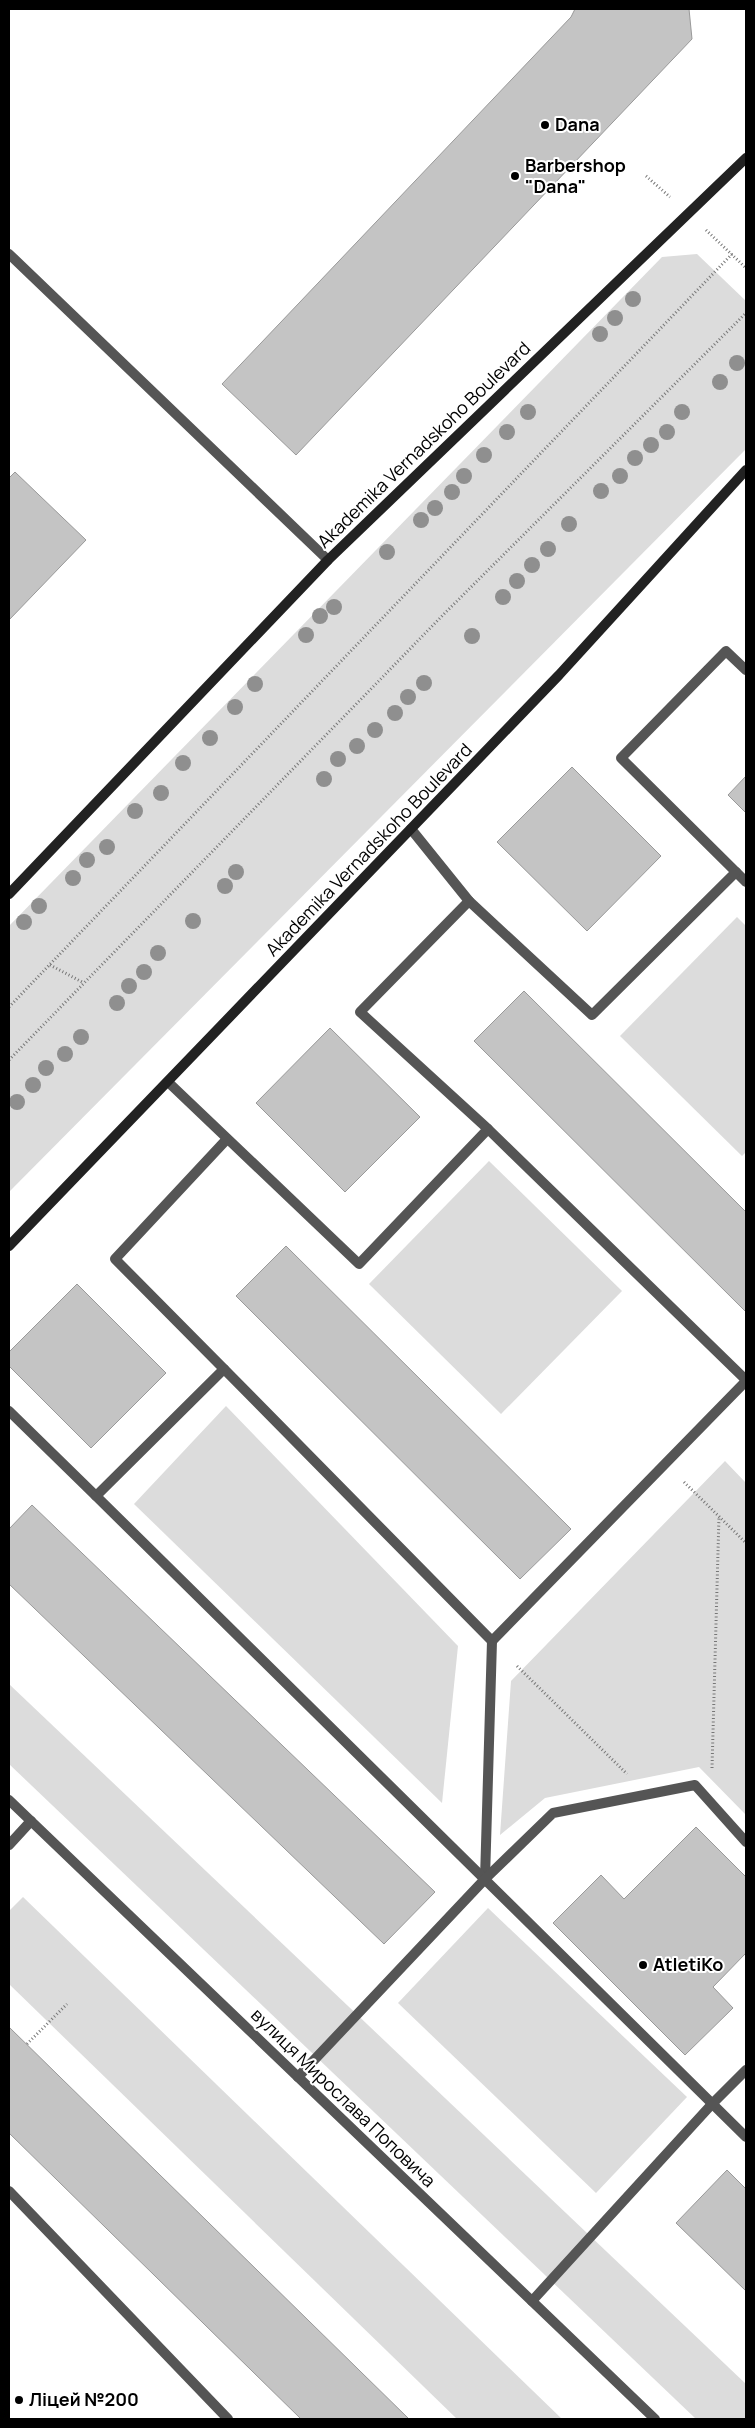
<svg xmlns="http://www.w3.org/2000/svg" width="755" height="2428" font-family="Manrope,sans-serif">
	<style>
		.green { fill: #dcdcdc }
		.building { fill: #c4c4c4; stroke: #999 }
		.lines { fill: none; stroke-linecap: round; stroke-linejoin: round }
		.path { stroke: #777; stroke-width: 3; stroke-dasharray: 1 2.5; stroke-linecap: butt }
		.service { stroke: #555; stroke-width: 10 }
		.tertiary { stroke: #555; stroke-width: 10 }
		.secondary { stroke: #222; stroke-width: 10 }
		.tree { fill: #8f8f8f }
		.poi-dot { fill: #000; stroke: #fff; stroke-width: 2 }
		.labels { text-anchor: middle; stroke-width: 4; stroke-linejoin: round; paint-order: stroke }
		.poi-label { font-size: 18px; font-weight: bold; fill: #000; stroke: #fff; text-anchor: start }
		.street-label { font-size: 18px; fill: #000; stroke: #fff }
	</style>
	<rect width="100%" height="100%" fill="#fff"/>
	<g class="green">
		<path d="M 697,254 L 746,301 L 746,449 L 9,1192 L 9,926 L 662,257 Z"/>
		<path d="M 737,917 L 746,926 L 746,1152 L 742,1156 L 620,1036 Z"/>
		<path d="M 489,1161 L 622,1291 L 501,1414 L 369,1284 Z"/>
		<path d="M 226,1406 L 458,1646 L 442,1803 L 134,1504 Z"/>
		<path d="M 725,1461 L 746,1483 L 746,1815 L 699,1767 L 545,1798 L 500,1835 L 511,1681 Z"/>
		<path d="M 9,1684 L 746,2384 L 746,2419 L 696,2419 L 9,1764 Z"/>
		<path d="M 23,1897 L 562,2419 L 457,2419 L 9,1984 L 9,1911 Z"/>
		<path d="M 488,1908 L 687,2097 L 596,2193 L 398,2003 Z"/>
	</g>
	<g class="building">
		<path d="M 575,9 L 689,9 L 692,39 L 296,455 L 222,384 L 571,17 Z"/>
		<path d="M 15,472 L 86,540 L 9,620 L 9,478 Z"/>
		<path d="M 572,767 L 661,856 L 587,931 L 497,842 Z"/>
		<path d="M 746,776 L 746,813 L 728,795 Z"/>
		<path d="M 524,991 L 746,1212 L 746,1312 L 474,1041 Z"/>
		<path d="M 330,1028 L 420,1117 L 345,1192 L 256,1103 Z"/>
		<path d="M 286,1246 L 571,1529 L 520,1579 L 236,1296 Z"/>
		<path d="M 77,1284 L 166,1373 L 91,1448 L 9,1366 L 9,1352 Z"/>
		<path d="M 32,1505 L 435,1892 L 384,1944 L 9,1584 L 9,1529 Z"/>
		<path d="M 696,1827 L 746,1877 L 746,1953 L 713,1987 L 733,2008 L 685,2055 L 553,1923 L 601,1875 L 624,1899 Z"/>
		<path d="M 9,2027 L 409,2419 L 301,2419 L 9,2133 Z"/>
		<path d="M 727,2170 L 746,2189 L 746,2291 L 676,2223 Z"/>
	</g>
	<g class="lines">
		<g class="path">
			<path d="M 646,176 L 670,197"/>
			<path d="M 706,230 L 746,268"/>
			<path d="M 50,965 L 84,983"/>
			<path d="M 9,1007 L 732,254"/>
			<path d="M 9,1060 L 444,614 L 746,313"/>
			<path d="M 684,1482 L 746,1543"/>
			<path d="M 517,1666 L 627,1774"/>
			<path d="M 712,1768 L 719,1516"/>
			<path d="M 27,2044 L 67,2004"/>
		</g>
		<g class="service">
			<path d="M 9,254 L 328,560"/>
			<path d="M 736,872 L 746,882"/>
			<path d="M 469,901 L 592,1015 L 736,872 L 621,758 L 726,651 L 746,670"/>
			<path d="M 168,1082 L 359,1264 L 488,1129 L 360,1012 L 469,901 L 411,829"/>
			<path d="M 488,1129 L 746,1380"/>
			<path d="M 224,1369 L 492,1641 L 485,1879"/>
			<path d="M 9,1411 L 96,1496 L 224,1369 L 115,1259 L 227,1139"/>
			<path d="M 96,1496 L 746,2137"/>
			<path d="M 492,1641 L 746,1381"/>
			<path d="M 9,1845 L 31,1821"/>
			<path d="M 298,2077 L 485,1879 L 553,1813 L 695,1785 L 746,1842"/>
			<path d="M 9,2191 L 228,2419"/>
			<path d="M 532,2301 L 712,2104 L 746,2070"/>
		</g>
		<path class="tertiary" d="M 9,1800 L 655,2419"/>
		<g class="secondary">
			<path d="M 9,894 L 328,560 L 746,158"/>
			<path d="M 9,1246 L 559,675 L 746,470"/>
		</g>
	</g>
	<g class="tree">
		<circle cx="633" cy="299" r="8"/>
		<circle cx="615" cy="318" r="8"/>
		<circle cx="600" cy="334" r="8"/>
		<circle cx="737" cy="363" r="8"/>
		<circle cx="720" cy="382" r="8"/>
		<circle cx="528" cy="412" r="8"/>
		<circle cx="682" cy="412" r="8"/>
		<circle cx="507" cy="432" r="8"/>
		<circle cx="667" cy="432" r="8"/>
		<circle cx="651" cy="445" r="8"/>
		<circle cx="484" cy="455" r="8"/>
		<circle cx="635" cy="458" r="8"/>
		<circle cx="464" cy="476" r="8"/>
		<circle cx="620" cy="476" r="8"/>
		<circle cx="601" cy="491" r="8"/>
		<circle cx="452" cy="492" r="8"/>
		<circle cx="435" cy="508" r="8"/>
		<circle cx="421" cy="520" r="8"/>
		<circle cx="569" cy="524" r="8"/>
		<circle cx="548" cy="549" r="8"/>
		<circle cx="387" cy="552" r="8"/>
		<circle cx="532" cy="565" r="8"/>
		<circle cx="517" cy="581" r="8"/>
		<circle cx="503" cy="597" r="8"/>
		<circle cx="334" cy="607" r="8"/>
		<circle cx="320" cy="616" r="8"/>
		<circle cx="306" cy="635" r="8"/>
		<circle cx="472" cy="636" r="8"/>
		<circle cx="424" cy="683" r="8"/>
		<circle cx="255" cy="684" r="8"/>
		<circle cx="408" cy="697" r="8"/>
		<circle cx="235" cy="707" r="8"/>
		<circle cx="395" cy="713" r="8"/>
		<circle cx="375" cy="730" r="8"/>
		<circle cx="210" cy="738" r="8"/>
		<circle cx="357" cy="746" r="8"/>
		<circle cx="338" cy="759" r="8"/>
		<circle cx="183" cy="763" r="8"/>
		<circle cx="324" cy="779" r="8"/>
		<circle cx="161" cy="793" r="8"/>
		<circle cx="135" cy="811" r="8"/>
		<circle cx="107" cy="847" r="8"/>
		<circle cx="87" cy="860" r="8"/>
		<circle cx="236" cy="872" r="8"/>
		<circle cx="73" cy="878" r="8"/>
		<circle cx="225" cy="886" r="8"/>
		<circle cx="39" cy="906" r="8"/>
		<circle cx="193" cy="921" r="8"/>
		<circle cx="24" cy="922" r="8"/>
		<circle cx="158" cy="953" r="8"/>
		<circle cx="144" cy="972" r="8"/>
		<circle cx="129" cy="986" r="8"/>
		<circle cx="117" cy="1003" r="8"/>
		<circle cx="81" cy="1037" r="8"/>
		<circle cx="65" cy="1054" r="8"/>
		<circle cx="46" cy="1068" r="8"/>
		<circle cx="33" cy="1085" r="8"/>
		<circle cx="17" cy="1102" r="8"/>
	</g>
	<g class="poi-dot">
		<circle cx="545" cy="125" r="5"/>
		<circle cx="515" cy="176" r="5"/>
		<circle cx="643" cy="1965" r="5"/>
		<circle cx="19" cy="2400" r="5"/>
	</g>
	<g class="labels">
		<g class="poi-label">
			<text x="555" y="131">Dana</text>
			<text x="525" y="172">Barbershop<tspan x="525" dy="21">"Dana"</tspan></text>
			<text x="653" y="1971">AtletiKo</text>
			<text x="29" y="2406">Ліцей №200</text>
		</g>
		<g class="street-label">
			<text transform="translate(424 445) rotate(-44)" y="6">Akademika Vernadskoho Boulevard</text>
			<text transform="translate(369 850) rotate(-46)" y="6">Akademika Vernadskoho Boulevard</text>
			<text transform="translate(343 2098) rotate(44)" y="6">вулиця Мирослава Поповича</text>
		</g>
	</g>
	<rect width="755" height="2428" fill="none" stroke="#000000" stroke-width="20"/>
</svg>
